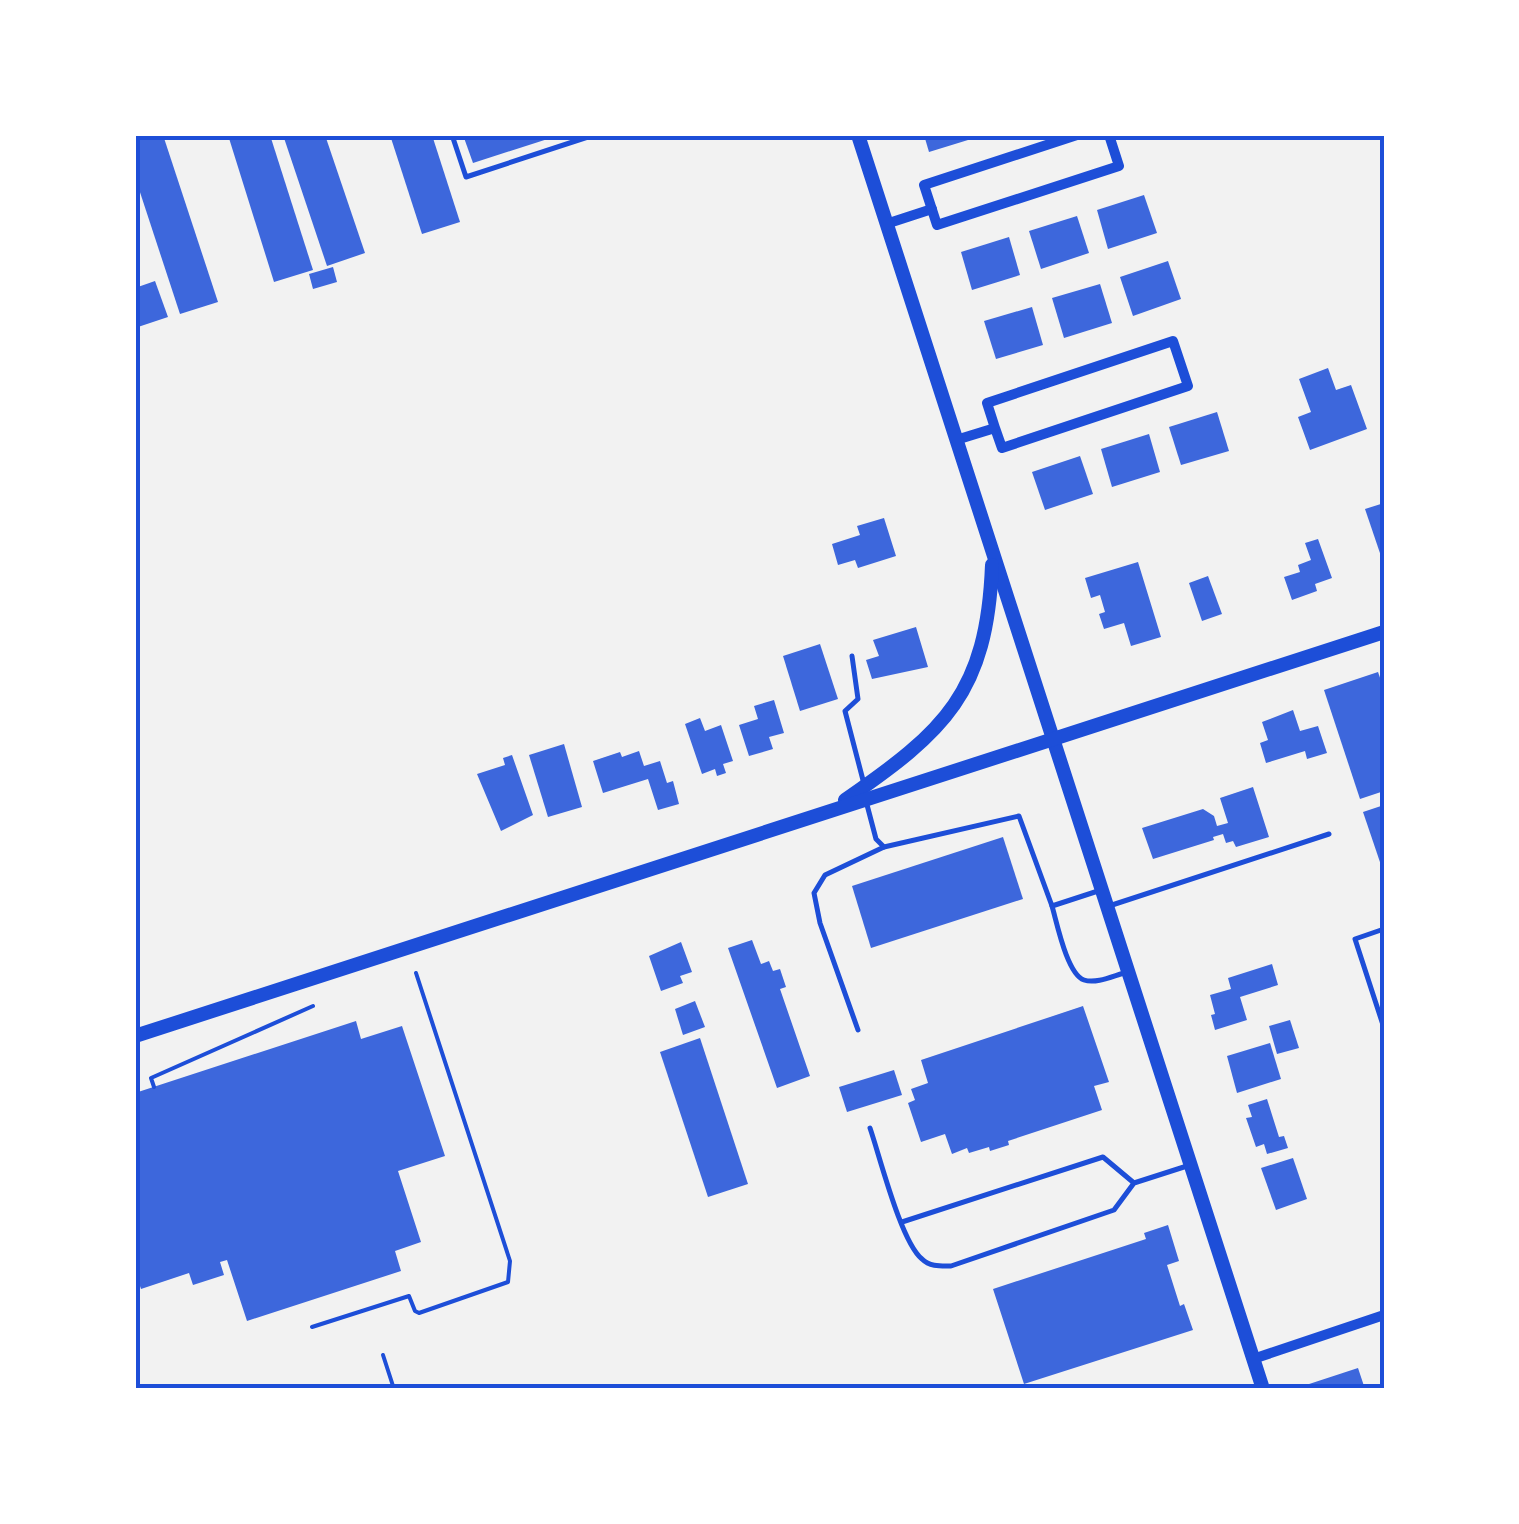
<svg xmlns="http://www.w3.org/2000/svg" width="1519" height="1524" font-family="'Noto Serif',serif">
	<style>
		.building { fill: #3d67dc }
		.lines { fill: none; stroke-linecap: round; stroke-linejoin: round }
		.path { stroke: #1d4ed8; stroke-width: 4 }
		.service { stroke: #1d4ed8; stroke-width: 5 }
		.minor { stroke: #1d4ed8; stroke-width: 10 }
		.tertiary { stroke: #1d4ed8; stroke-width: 14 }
		.neatline { fill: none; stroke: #1d4ed8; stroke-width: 4 }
	</style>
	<rect width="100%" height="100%" fill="#f2f2f2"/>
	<g class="building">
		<path d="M 135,135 L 163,135 L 218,302 L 180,314 L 135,177 Z"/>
		<path d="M 228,135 L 270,135 L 313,270 L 274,282 Z"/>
		<path d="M 283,135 L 325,135 L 365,253 L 327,266 Z"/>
		<path d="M 390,135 L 432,135 L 460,222 L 422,234 Z"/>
		<path d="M 463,135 L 557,135 L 557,136 L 473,163 Z"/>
		<path d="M 924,135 L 981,135 L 981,136 L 929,152 Z"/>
		<path d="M 1144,195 L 1157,233 L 1108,249 L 1097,210 Z"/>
		<path d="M 1077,216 L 1089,253 L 1041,269 L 1029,231 Z"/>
		<path d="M 1009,237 L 1020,275 L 972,290 L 961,252 Z"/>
		<path d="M 1168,261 L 1181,299 L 1133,316 L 1120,277 Z"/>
		<path d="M 333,267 L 337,282 L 313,289 L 309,274 Z"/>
		<path d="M 155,281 L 168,317 L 135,328 L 135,288 Z"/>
		<path d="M 1100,284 L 1112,323 L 1064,338 L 1052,298 Z"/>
		<path d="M 1032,307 L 1043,345 L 996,359 L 984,321 Z"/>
		<path d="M 1328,368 L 1336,390 L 1351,385 L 1367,429 L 1310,450 L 1298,417 L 1311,412 L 1299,379 Z"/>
		<path d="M 1217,412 L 1229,451 L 1181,465 L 1169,427 Z"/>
		<path d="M 1149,434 L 1160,472 L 1112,487 L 1101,449 Z"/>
		<path d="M 1080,456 L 1093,494 L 1045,510 L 1032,472 Z"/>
		<path d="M 1384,503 L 1384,562 L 1383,562 L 1365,509 Z"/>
		<path d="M 884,518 L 896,556 L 858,568 L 855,560 L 838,565 L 832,544 L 860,535 L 857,526 Z"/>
		<path d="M 1318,539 L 1332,578 L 1315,584 L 1317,591 L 1292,600 L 1284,577 L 1300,572 L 1298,565 L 1311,560 L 1305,543 Z"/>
		<path d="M 1138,562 L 1161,637 L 1131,646 L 1124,623 L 1104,629 L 1099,614 L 1105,612 L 1100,595 L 1091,598 L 1085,578 Z"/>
		<path d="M 1208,576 L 1222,614 L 1202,621 L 1189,583 Z"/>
		<path d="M 916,627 L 928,667 L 872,679 L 866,660 L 879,656 L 873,640 Z"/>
		<path d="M 820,644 L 838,699 L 800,711 L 783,656 Z"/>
		<path d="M 1378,672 L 1384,689 L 1384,791 L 1360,799 L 1324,690 Z"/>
		<path d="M 774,700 L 784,733 L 769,737 L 773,749 L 749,756 L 739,725 L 758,719 L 754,706 Z"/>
		<path d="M 1293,710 L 1300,731 L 1318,726 L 1327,753 L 1307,759 L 1305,751 L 1266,763 L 1260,743 L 1268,740 L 1262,722 Z"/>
		<path d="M 700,718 L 705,731 L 721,725 L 733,761 L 723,764 L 726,773 L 717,776 L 715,769 L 702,774 L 685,724 Z"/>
		<path d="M 564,744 L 582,807 L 548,817 L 529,755 Z"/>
		<path d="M 639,751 L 644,766 L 660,761 L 667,783 L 673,781 L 679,804 L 658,810 L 648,779 L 603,793 L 593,761 L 620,752 L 622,757 Z"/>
		<path d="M 512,755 L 533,815 L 501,831 L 477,774 L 505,765 L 503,758 Z"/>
		<path d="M 1253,787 L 1269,837 L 1236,847 L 1233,841 L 1226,843 L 1223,834 L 1213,837 L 1214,840 L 1153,859 L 1142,828 L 1203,809 L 1214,816 L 1217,826 L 1228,823 L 1220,798 Z"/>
		<path d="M 1384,805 L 1384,871 L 1383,871 L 1363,812 Z"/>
		<path d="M 1003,837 L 1023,899 L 871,948 L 852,886 Z"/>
		<path d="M 752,940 L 761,964 L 769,961 L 773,971 L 780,969 L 786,987 L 780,989 L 810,1076 L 777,1088 L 728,948 Z"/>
		<path d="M 681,942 L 692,972 L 680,976 L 683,983 L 661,991 L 649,956 Z"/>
		<path d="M 1272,964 L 1278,985 L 1240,997 L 1247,1020 L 1215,1030 L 1211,1015 L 1215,1014 L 1210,995 L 1231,989 L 1228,978 Z"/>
		<path d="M 695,1001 L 705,1027 L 683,1035 L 675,1009 Z"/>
		<path d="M 1083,1006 L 1109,1082 L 1094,1086 L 1102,1110 L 1008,1141 L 1009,1145 L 990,1151 L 989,1147 L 969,1153 L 967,1148 L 952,1154 L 945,1134 L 921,1142 L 908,1103 L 915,1100 L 911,1089 L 928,1083 L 921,1060 Z"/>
		<path d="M 1290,1020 L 1299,1048 L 1277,1054 L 1269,1026 Z"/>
		<path d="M 356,1021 L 361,1039 L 402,1026 L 445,1156 L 398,1171 L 421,1242 L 395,1251 L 401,1271 L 247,1321 L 227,1260 L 220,1262 L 224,1275 L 193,1285 L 189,1273 L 141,1289 L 135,1271 L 135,1093 Z"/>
		<path d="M 700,1038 L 748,1184 L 708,1197 L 660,1052 Z"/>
		<path d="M 1270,1043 L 1281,1079 L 1237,1093 L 1227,1056 Z"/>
		<path d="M 894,1070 L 902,1095 L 847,1112 L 839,1087 Z"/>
		<path d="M 1267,1099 L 1279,1137 L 1284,1136 L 1288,1148 L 1267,1154 L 1264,1144 L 1256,1147 L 1246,1118 L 1252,1117 L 1248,1105 Z"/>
		<path d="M 1293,1158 L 1307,1199 L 1276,1210 L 1261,1168 Z"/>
		<path d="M 1168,1225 L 1179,1261 L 1167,1265 L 1180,1306 L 1184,1304 L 1193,1330 L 1024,1384 L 993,1289 L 1146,1239 L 1144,1233 Z"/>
		<path d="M 1358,1368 L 1365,1389 L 1304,1389 L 1303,1386 Z"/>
	</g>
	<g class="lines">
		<g class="path">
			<path d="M 154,1087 L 151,1078 L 313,1006"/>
			<path d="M 312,1327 L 409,1296 L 415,1311 L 419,1313 L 508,1282 L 510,1261 L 416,973"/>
			<path d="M 383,1355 L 394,1389"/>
		</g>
		<g class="service">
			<path d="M 452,135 L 466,177 L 594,135"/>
			<path d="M 852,656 L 858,699 L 845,711 L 864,784"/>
			<path d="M 866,801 L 876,839 L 884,847 L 1019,816 L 1052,906 L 1098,891"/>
			<path d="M 1052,906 C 1057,923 1067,974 1084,980 C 1096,984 1113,976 1124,973"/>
			<path d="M 1109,906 L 1329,834"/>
			<path d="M 1384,929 L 1355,939 L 1384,1028"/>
			<path d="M 858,1030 L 820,923 L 814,893 L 825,875 L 884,847"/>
			<path d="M 870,1128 C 880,1157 901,1242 922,1259 C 930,1267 941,1266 951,1266 L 1114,1210 L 1134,1183 L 1187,1166"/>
			<path d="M 902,1222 L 1103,1157 L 1134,1183"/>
		</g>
		<g class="minor">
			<path d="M 1077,135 L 924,185 L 937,225 L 1119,166 L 1109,135"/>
			<path d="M 886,224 L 932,209"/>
			<path d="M 956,440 L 995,428 L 1002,448 L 1188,386 L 1173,341 L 987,403 L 995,428"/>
			<path d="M 1253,1359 L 1384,1315"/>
		</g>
		<g class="tertiary">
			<path d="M 858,135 L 1263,1389"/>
			<path d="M 845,800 C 945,731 987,693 992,565"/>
			<path d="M 135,1036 L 1384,632"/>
		</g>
	</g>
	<rect width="1519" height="1524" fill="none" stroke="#ffffff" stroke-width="275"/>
	<rect x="138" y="138" width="1244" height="1248" class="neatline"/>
</svg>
